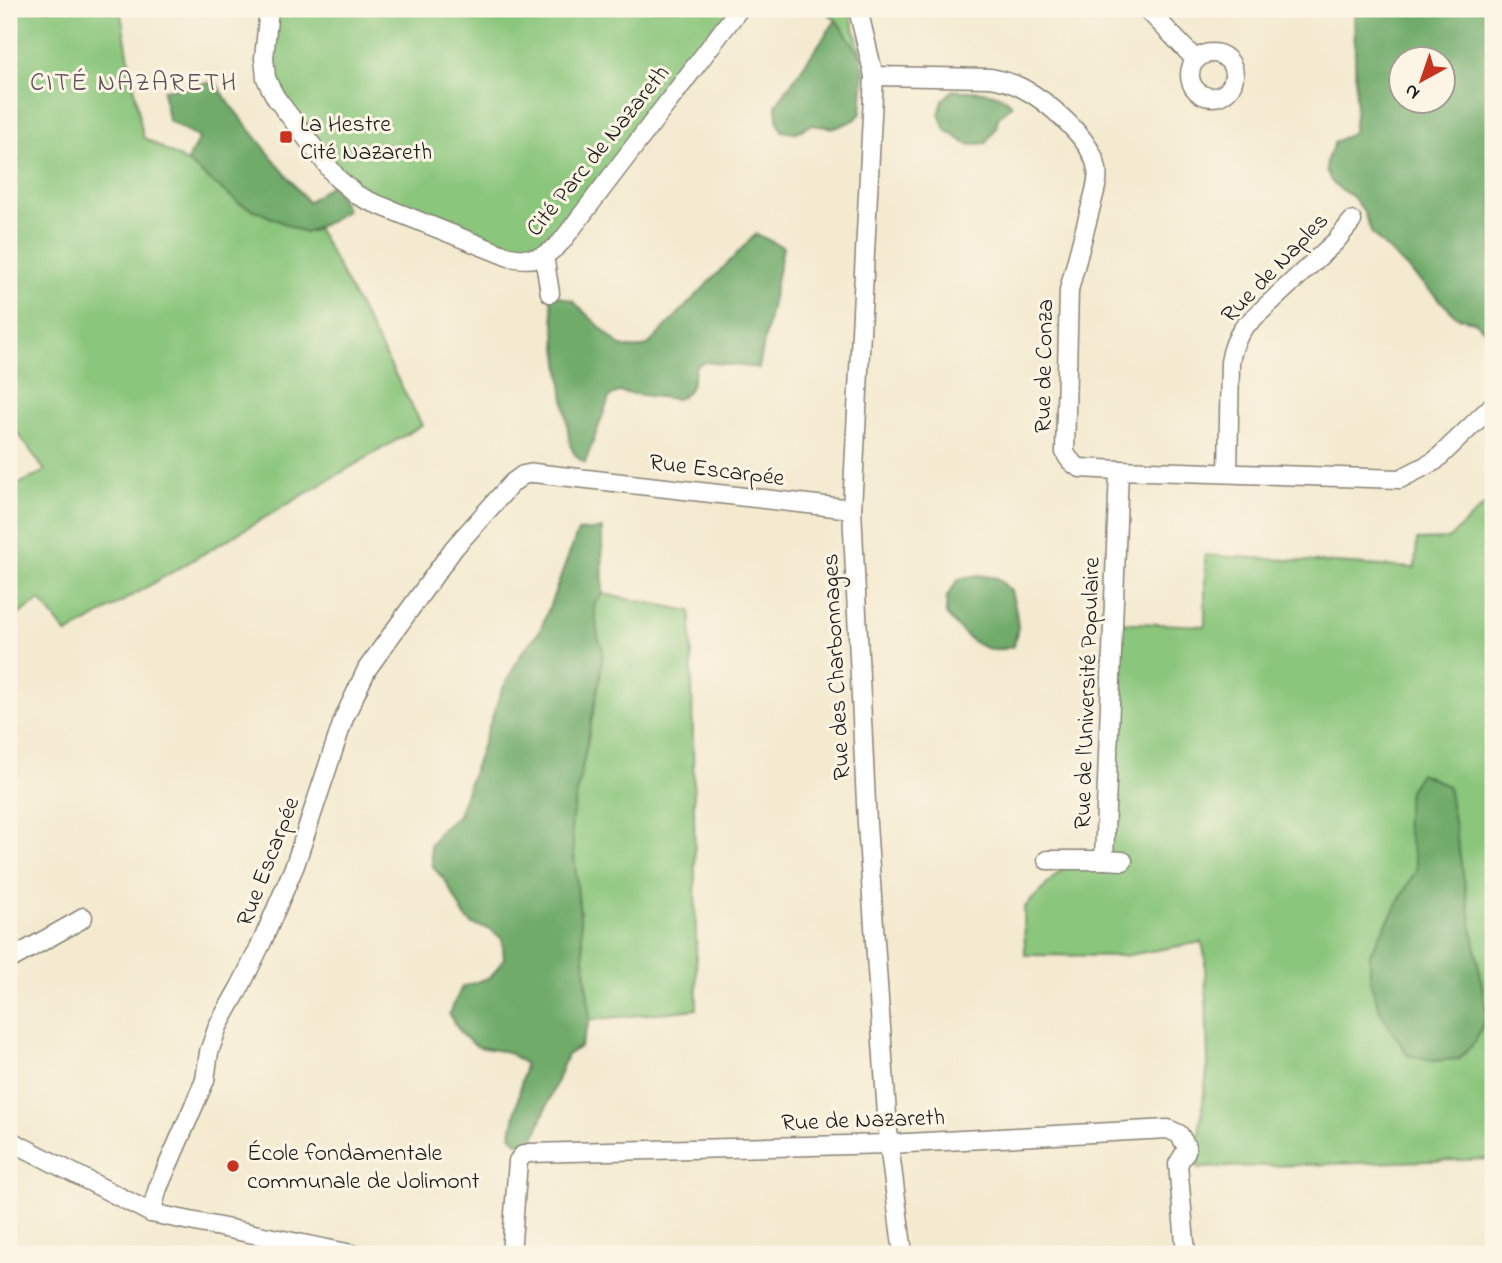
<svg xmlns="http://www.w3.org/2000/svg" width="1502" height="1263" font-family="'Indie Flower',sans-serif">
	<style>
		.green { fill: #8ac67b; stroke: #53714c; stroke-width: 2; fill-rule: evenodd }
		.forest { fill: #6fab6b; stroke: #466444; stroke-width: 2; fill-rule: evenodd }
		.lines { fill: none; stroke-linecap: round; stroke-linejoin: round }
		.minor-casing { stroke: #888376; stroke-width: 21 }
		.minor { stroke: #fff; stroke-width: 18 }
		.poi-dot { fill: #c8321e; stroke: #fcf5e5; stroke-width: 2.5 }
		.labels { text-anchor: middle; stroke-width: 6; stroke-linejoin: round; paint-order: stroke }
		.poi-label { font-size: 24px; fill: #1c1c1c; stroke: #fcf5e5; text-anchor: start }
		.street-label { font-size: 24px; fill: #1c1c1c; stroke: #fcf5e5 }
		.neighbourhood-label { font-size: 26px; letter-spacing: 2px; fill: #5d4e59; stroke: #fcf5e5 }
	</style>
	<rect width="100%" height="100%" fill="#fcf5e5"/>
	<filter id="ink" filterUnits="userSpaceOnUse"><feTurbulence type="fractalNoise" baseFrequency=".0143" numOctaves="2"/><feDisplacementMap in="SourceGraphic" scale="14" xChannelSelector="R" yChannelSelector="G"/><feConvolveMatrix kernelMatrix="1 2 1 2 8 2 1 2 1" color-interpolation-filters="sRGB"/></filter>
	<filter id="wash" filterUnits="userSpaceOnUse"><feTurbulence type="fractalNoise" baseFrequency=".00686" numOctaves="4" result="noise"/><feDisplacementMap in="SourceGraphic" scale="28" xChannelSelector="R" yChannelSelector="G"/><feGaussianBlur stdDeviation="1.57" result="paint"/><feColorMatrix in="noise" values="0 0 0 0 0 0 0 0 0 0 0 0 0 0 0 0 0 1.4 0 .05"/><feComposite in="paint" operator="in"/></filter>
	<g filter="url(#wash)">
		<rect width="100%" height="100%" fill="#f4ead0"/>
		<g class="green">
			<path d="M 9,9 L 120,9 L 143,137 L 187,162 L 239,203 L 305,233 L 318,229 L 422,425 L 67,634 L 40,600 L 9,621 L 9,489 L 45,471 L 18,433 L 9,437 Z"/>
			<path d="M 267,9 L 739,9 L 535,260 L 348,186 L 270,88 Z"/>
			<path d="M 823,9 L 849,9 L 862,57 L 836,20 Z"/>
			<path d="M 1493,497 L 1493,1159 L 1198,1168 L 1200,1124 L 1208,1065 L 1205,957 L 1202,942 L 1123,956 L 1025,955 L 1024,908 L 1071,860 L 1104,860 L 1113,622 L 1205,626 L 1205,555 L 1415,568 L 1417,540 L 1448,539 ZM 1412,847 L 1487,1015 L 1475,1042 L 1370,954 L 1417,868 Z"/>
			<path d="M 603,594 L 691,611 L 697,1009 L 590,1020 L 571,823 L 600,678 L 603,649 L 598,638 L 594,605 Z"/>
		</g>
		<g class="forest">
			<path d="M 1354,9 L 1493,9 L 1493,339 L 1476,322 L 1457,317 L 1372,234 L 1363,210 L 1352,196 L 1341,190 L 1331,181 L 1326,170 L 1327,159 L 1335,142 L 1353,132 L 1356,105 ZM 1400,60 L 1442,60 L 1442,102 L 1400,102 Z"/>
			<path d="M 836,20 L 862,57 L 864,73 L 861,113 L 855,120 L 835,128 L 811,125 L 795,133 L 782,131 L 777,119 L 776,105 Z"/>
			<path d="M 215,82 L 232,107 L 308,202 L 332,184 L 347,210 L 331,221 L 305,233 L 239,203 L 187,162 L 199,138 L 168,120 L 163,90 Z"/>
			<path d="M 953,90 C 972,92 1000,89 1012,105 L 998,118 L 996,128 L 986,143 L 968,145 L 946,130 L 939,115 L 943,100 Z"/>
			<path d="M 756,234 L 783,247 L 759,368 L 704,362 L 696,366 C 692,382 693,393 676,399 L 618,392 L 610,396 L 585,463 C 571,455 570,445 568,430 L 550,293 L 573,301 L 619,345 C 630,349 637,350 648,345 Z"/>
			<path d="M 602,529 L 603,594 L 594,605 L 598,638 L 603,649 L 600,678 L 571,823 L 590,1020 L 580,1047 L 567,1055 L 533,1141 L 525,1145 L 516,1142 L 511,1134 L 525,1064 L 508,1052 L 478,1047 L 462,1035 L 449,1014 L 462,987 L 491,977 L 504,958 L 502,939 L 490,929 L 472,924 L 465,917 L 446,882 L 433,867 L 430,846 L 440,831 L 458,815 L 501,692 L 522,652 L 540,631 L 578,531 Z"/>
			<path d="M 978,575 L 997,578 L 1011,591 L 1016,611 L 1018,627 L 1014,646 C 982,658 965,636 946,614 L 947,596 L 959,579 Z"/>
			<path d="M 1420,773 L 1448,786 L 1487,1015 L 1475,1042 L 1459,1059 L 1433,1061 L 1408,1055 L 1381,1013 L 1370,981 L 1370,954 L 1417,868 L 1405,822 L 1409,790 Z"/>
		</g>
	</g>
	<g filter="url(#ink)">
		<g class="lines">
			<defs>
				<g id="minor">
					<path d="M 269,9 L 264,58 L 266,78 L 270,87 L 276,98 L 337,178 L 357,195 L 369,201 L 509,257 C 534,261 544,260 562,241 L 739,9"/>
					<path d="M 858,9 L 874,76 L 852,509 L 867,824 L 889,1144 L 903,1254"/>
					<path d="M 1147,9 L 1196,60"/>
					<circle cx="1212" cy="75" r="22"/>
					<path d="M 874,76 L 991,78 C 1002,80 1012,83 1022,88 C 1046,100 1090,138 1096,165 C 1099,174 1097,182 1095,191 L 1069,290 L 1065,452 C 1068,460 1073,464 1080,468 L 1119,470 L 1400,479 L 1435,461 L 1493,405"/>
					<path d="M 544,256 L 550,293"/>
					<path d="M 1228,473 L 1230,362 C 1232,349 1236,338 1244,327 L 1336,241 L 1352,221"/>
					<path d="M 1047,860 L 1104,860 L 1119,470"/>
					<path d="M 1104,860 L 1123,861"/>
					<path d="M 9,960 L 80,920 L 83,917"/>
					<path d="M 9,1140 L 151,1213 L 352,1254"/>
					<path d="M 151,1213 L 158,1188 L 205,1080 L 209,1052 L 218,1026 L 241,985 L 262,942 L 295,865 L 344,718 L 367,669 L 454,548 L 512,483 L 523,475 L 534,473 L 852,509"/>
					<path d="M 511,1254 L 518,1161 L 523,1155 L 529,1153 L 889,1144 L 1168,1129 L 1179,1134 L 1186,1146 L 1186,1151 L 1178,1164 L 1186,1254"/>
				</g>
			</defs>
			<use href="#minor" class="minor-casing"/>
			<use href="#minor" class="minor"/>
		</g>
	</g>
	<g class="poi-dot">
		<rect x="279" y="130" width="14" height="14" rx="3.5"/>
		<circle cx="233" cy="1166" r="7"/>
	</g>
	<g class="labels">
		<g class="poi-label">
			<text x="300" y="131">La Hestre<tspan x="300" dy="28">Cité Nazareth</tspan></text>
			<text x="247" y="1160">École fondamentale<tspan x="247" dy="28">communale de Jolimont</tspan></text>
		</g>
		<g class="street-label">
			<text transform="translate(597 150) rotate(-51)" y="8">Cité Parc de Nazareth</text>
			<text transform="translate(1274 267) rotate(-46)" y="8">Rue de Naples</text>
			<text transform="translate(1043 366) rotate(-89)" y="8">Rue de Conza</text>
			<text transform="translate(717 469) rotate(7)" y="8">Rue Escarpée</text>
			<text transform="translate(835 667) rotate(-93)" y="8">Rue des Charbonnages</text>
			<text transform="translate(1086 693) rotate(-88)" y="8">Rue de l'Université Populaire</text>
			<text transform="translate(267 861) rotate(-69)" y="8">Rue Escarpée</text>
			<text transform="translate(863 1119) rotate(-2)" y="8">Rue de Nazareth</text>
		</g>
		<g class="neighbourhood-label">
			<text x="134" y="90">CITÉ NAZARETH</text>
		</g>
	</g>
	<rect width="1502" height="1263" fill="none" stroke="#fcf5e5" stroke-width="35"/>
	<g transform="translate(1422 80) rotate(220)"><circle r="33" fill="#fcf5e5" stroke="#a29e95" stroke-width="2"/>
	<path d="M0-5L12 26L0 18L-12 26Z" fill="#c8321e"/>
	<text y="-10" font-size="19" font-weight="bold" text-anchor="middle" fill="#1c1c1c">N</text>
	</g>
</svg>
